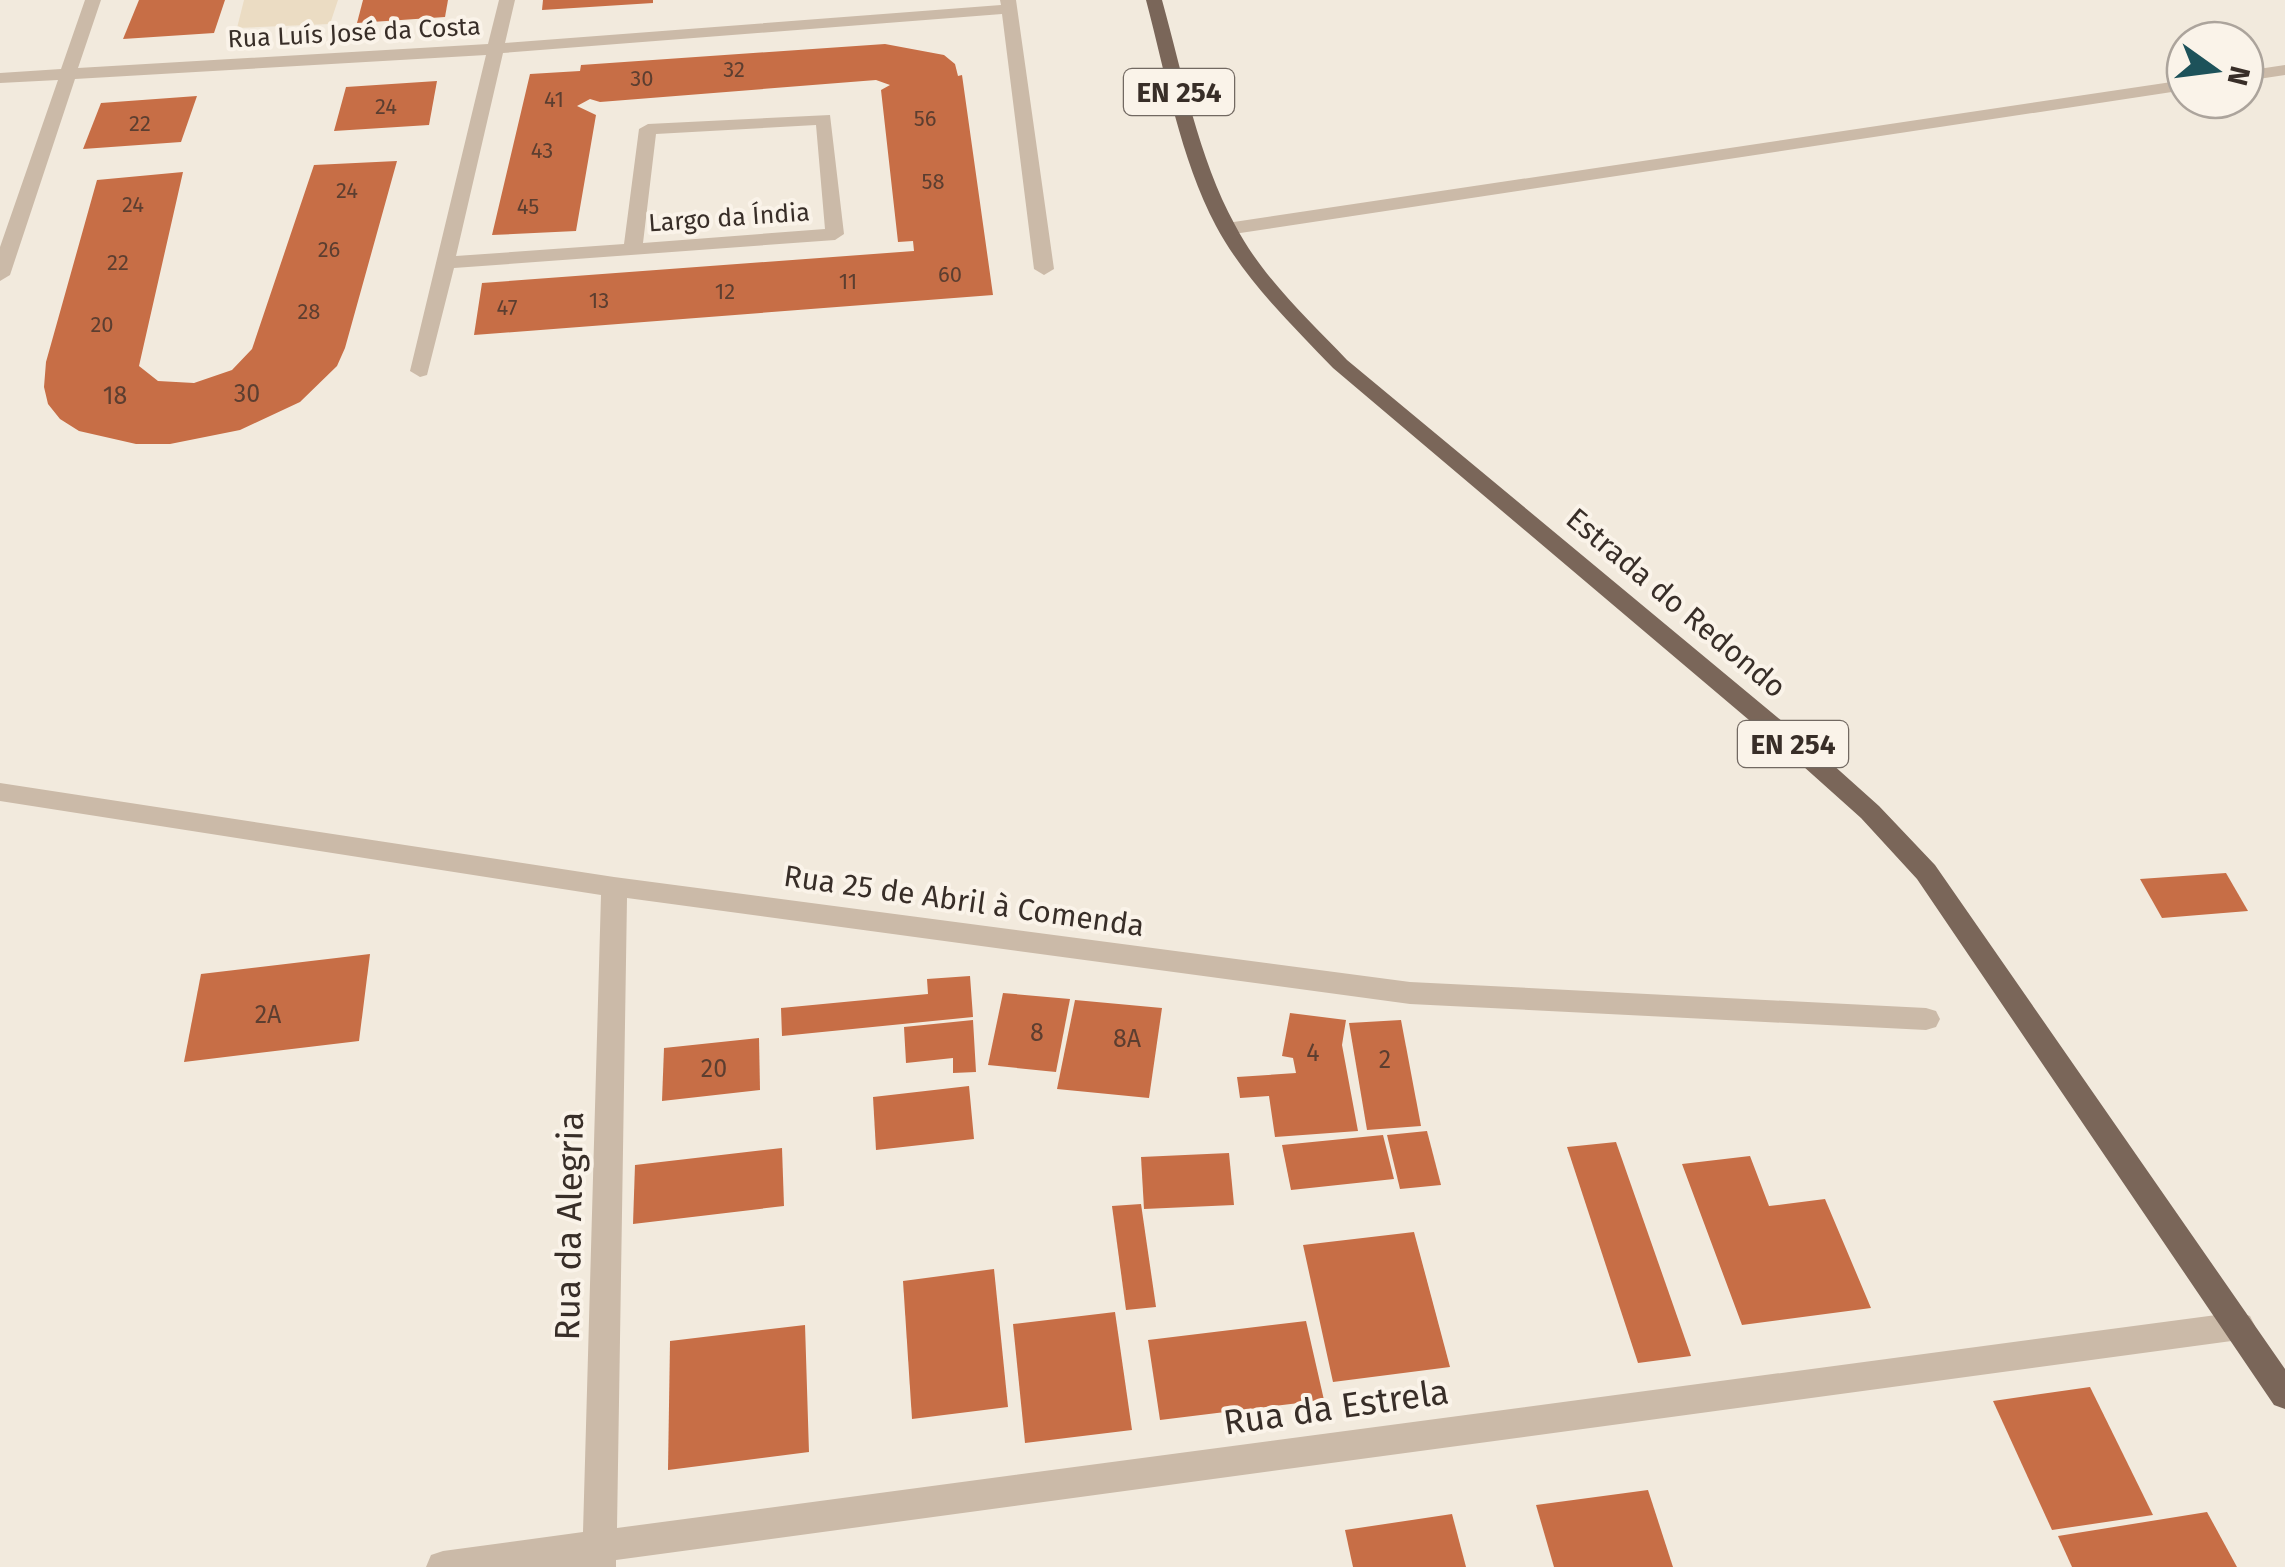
<svg xmlns="http://www.w3.org/2000/svg" width="2285" height="1567" font-family="'Fira Sans',sans-serif">
	<style>
		.plaza { fill: #ebdcc3 }
		.building { fill: #c76e46 }
		.lines { fill: none; stroke-linecap: round; stroke-linejoin: round }
		.minor { fill: #cbbaa8; fill-rule: evenodd }
		.major { fill: #7a6659; fill-rule: evenodd }
		.labels { text-anchor: middle; stroke-width: 8; stroke-linejoin: round; paint-order: stroke }
		.far-number-label { font-size: 22px; fill: #5c3e30 }
		.far-street-label { font-size: 25px; fill: #382e28; stroke: #faf3e9 }
		.number-label { font-size: 25px; fill: #5c3e30 }
		.shield { fill: #faf3e9; stroke: #726962; stroke-width: 2.5 }
		.shield-label { font-size: 28px; font-weight: bold; fill: #382e28 }
		.street-label { font-size: 30px; fill: #382e28; stroke: #faf3e9 }
		.near-street-label { font-size: 35px; fill: #382e28; stroke: #faf3e9 }
	</style>
	<rect width="100%" height="100%" fill="#f2eadd"/>
	<path class="plaza" d="M 244,0 L 338,0 L 330,24 L 237,28 Z"/>
	<g class="building">
		<path d="M 139,0 L 225,0 L 214,33 L 123,39 Z"/>
		<path d="M 363,0 L 448,0 L 445,17 L 357,23 Z"/>
		<path d="M 543,0 L 653,0 L 653,3 L 542,10 Z"/>
		<path d="M 885,44 L 944,55 L 955,64 L 958,76 L 962,75 L 993,295 L 474,335 L 482,283 L 914,251 L 913,241 L 898,242 L 881,90 L 890,85 L 876,80 L 600,102 L 590,99 L 577,106 L 596,115 L 576,231 L 492,235 L 530,74 L 580,71 L 581,65 Z"/>
		<path d="M 437,81 L 429,125 L 334,131 L 346,87 Z"/>
		<path d="M 197,96 L 181,142 L 83,149 L 101,103 Z"/>
		<path d="M 397,161 L 345,348 L 337,366 L 300,402 L 240,430 L 170,444 L 136,444 L 79,431 L 60,419 L 48,404 L 44,387 L 46,362 L 97,180 L 183,172 L 139,366 L 158,381 L 194,383 L 232,370 L 252,349 L 314,165 Z"/>
		<path d="M 2226,873 L 2248,911 L 2162,918 L 2140,879 Z"/>
		<path d="M 370,954 L 359,1041 L 184,1062 L 201,974 Z"/>
		<path d="M 970,976 L 973,1017 L 782,1036 L 781,1008 L 928,994 L 927,979 Z"/>
		<path d="M 1003,993 L 1070,999 L 1056,1072 L 988,1065 Z"/>
		<path d="M 1075,1000 L 1162,1008 L 1149,1098 L 1057,1089 Z"/>
		<path d="M 1290,1013 L 1346,1020 L 1342,1045 L 1358,1131 L 1275,1137 L 1269,1096 L 1240,1098 L 1237,1077 L 1296,1073 L 1293,1058 L 1282,1056 Z"/>
		<path d="M 973,1020 L 976,1072 L 953,1073 L 953,1058 L 906,1063 L 904,1027 Z"/>
		<path d="M 1401,1020 L 1421,1126 L 1367,1130 L 1349,1023 Z"/>
		<path d="M 759,1038 L 760,1090 L 662,1101 L 664,1048 Z"/>
		<path d="M 969,1086 L 974,1139 L 876,1150 L 873,1097 Z"/>
		<path d="M 1427,1131 L 1441,1185 L 1400,1189 L 1387,1135 Z"/>
		<path d="M 1383,1135 L 1394,1179 L 1291,1190 L 1282,1145 Z"/>
		<path d="M 1616,1142 L 1691,1356 L 1638,1363 L 1567,1147 Z"/>
		<path d="M 782,1148 L 784,1206 L 633,1224 L 635,1165 Z"/>
		<path d="M 1229,1153 L 1234,1205 L 1144,1209 L 1141,1157 Z"/>
		<path d="M 1750,1156 L 1769,1206 L 1825,1199 L 1871,1308 L 1742,1325 L 1682,1164 Z"/>
		<path d="M 1141,1204 L 1156,1307 L 1126,1310 L 1112,1206 Z"/>
		<path d="M 1414,1232 L 1450,1367 L 1333,1382 L 1303,1245 Z"/>
		<path d="M 994,1269 L 1008,1407 L 912,1419 L 903,1281 Z"/>
		<path d="M 1115,1312 L 1132,1430 L 1025,1443 L 1013,1324 Z"/>
		<path d="M 1306,1321 L 1324,1400 L 1160,1420 L 1148,1340 Z"/>
		<path d="M 805,1325 L 809,1452 L 668,1470 L 670,1341 Z"/>
		<path d="M 2090,1387 L 2153,1515 L 2052,1530 L 1993,1401 Z"/>
		<path d="M 1648,1490 L 1673,1567 L 1554,1567 L 1536,1505 Z"/>
		<path d="M 2207,1512 L 2237,1567 L 2072,1567 L 2058,1536 Z"/>
		<path d="M 1452,1514 L 1466,1567 L 1353,1567 L 1345,1530 Z"/>
	</g>
	<g class="lines">
		<g class="minor">
			<path d="M 85,0 L 101,0 L 78,68 L 488,44 L 499,0 L 515,0 L 505,43 L 1001,5 L 1000,0 L 1016,0 L 1054,269 L 1044,275 L 1034,269 L 1002,14 L 503,53 L 456,256 L 624,244 L 639,129 L 648,124 L 830,115 L 844,234 L 835,240 L 454,268 L 427,375 L 420,377 L 410,371 L 486,55 L 75,79 L 10,275 L 0,281 L 0,247 L 58,80 L 0,83 L 0,73 L 61,69 ZM 816,125 L 825,229 L 643,243 L 656,134 Z"/>
			<path d="M 2285,65 L 2285,75 L 2245,81 L 2245,71 Z"/>
			<path d="M 2185,80 L 2185,90 L 1227,235 L 1218,229 L 1227,223 Z"/>
			<path d="M 0,783 L 614,877 L 1410,982 L 1926,1008 L 1936,1011 L 1940,1019 L 1936,1027 L 1926,1030 L 1410,1004 L 627,898 L 617,1528 L 2239,1312 L 2250,1316 L 2255,1326 L 2250,1336 L 2239,1340 L 616,1560 L 616,1567 L 426,1567 L 431,1555 L 443,1551 L 583,1532 L 601,895 L 0,801 Z"/>
		</g>
		<path class="major" d="M 1146,0 L 1162,0 C 1183,75 1198,157 1235,225 C 1262,277 1307,318 1347,360 L 1812,746 L 1879,806 L 1935,865 L 2285,1369 L 2285,1409 L 2274,1405 L 1917,879 L 1861,818 L 1794,758 L 1333,368 C 1291,324 1245,280 1216,226 C 1180,158 1166,75 1146,0 Z"/>
	</g>
	<g class="labels">
		<g class="far-number-label">
			<text x="734" y="77">32</text>
			<text x="642" y="86">30</text>
			<text x="554" y="107">41</text>
			<text x="386" y="114">24</text>
			<text x="925" y="126">56</text>
			<text x="140" y="131">22</text>
			<text x="542" y="158">43</text>
			<text x="933" y="189">58</text>
			<text x="347" y="198">24</text>
			<text x="133" y="212">24</text>
			<text x="528" y="214">45</text>
			<text x="329" y="257">26</text>
			<text x="118" y="270">22</text>
			<text x="950" y="282">60</text>
			<text x="848" y="289">11</text>
			<text x="725" y="299">12</text>
			<text x="599" y="308">13</text>
			<text x="507" y="315">47</text>
			<text x="309" y="319">28</text>
			<text x="102" y="332">20</text>
		</g>
		<g class="far-street-label">
			<text transform="translate(354 32) rotate(-3)" y="9">Rua Luís José da Costa</text>
			<text transform="translate(729 217) rotate(-4)" y="9">Largo da Índia</text>
		</g>
		<g class="number-label">
			<text x="247" y="402">30</text>
			<text x="115" y="404">18</text>
			<text x="268" y="1023">2A</text>
			<text x="1037" y="1041">8</text>
			<text x="1127" y="1047">8A</text>
			<text x="1313" y="1061">4</text>
			<text x="1385" y="1068">2</text>
			<text x="714" y="1077">20</text>
		</g>
		<g class="shield">
			<rect x="1124" y="69" width="110" height="46" rx="8"/>
			<rect x="1738" y="721" width="110" height="46" rx="8"/>
		</g>
		<g class="shield-label">
			<text x="1179" y="102">EN 254</text>
			<text x="1793" y="754">EN 254</text>
		</g>
		<g class="street-label">
			<text transform="translate(1676 603) rotate(40)" y="10">Estrada do Redondo</text>
			<text transform="translate(964 901) rotate(8)" y="10">Rua 25 de Abril à Comenda</text>
		</g>
		<g class="near-street-label">
			<text transform="translate(569 1226) rotate(-89)" y="12">Rua da Alegria</text>
			<text transform="translate(1336 1407) rotate(-8)" y="12">Rua da Estrela</text>
		</g>
	</g>
	<g transform="translate(2215 70) rotate(104)"><circle r="48" fill="#faf3e9" stroke="#aca49c" stroke-width="2.5"/>
	<path d="M0-8L18 38L0 25L-18 38Z" fill="#1d525a"/>
	<text y="-15" font-size="28" font-weight="bold" text-anchor="middle" fill="#382e28">N</text>
	</g>
</svg>
